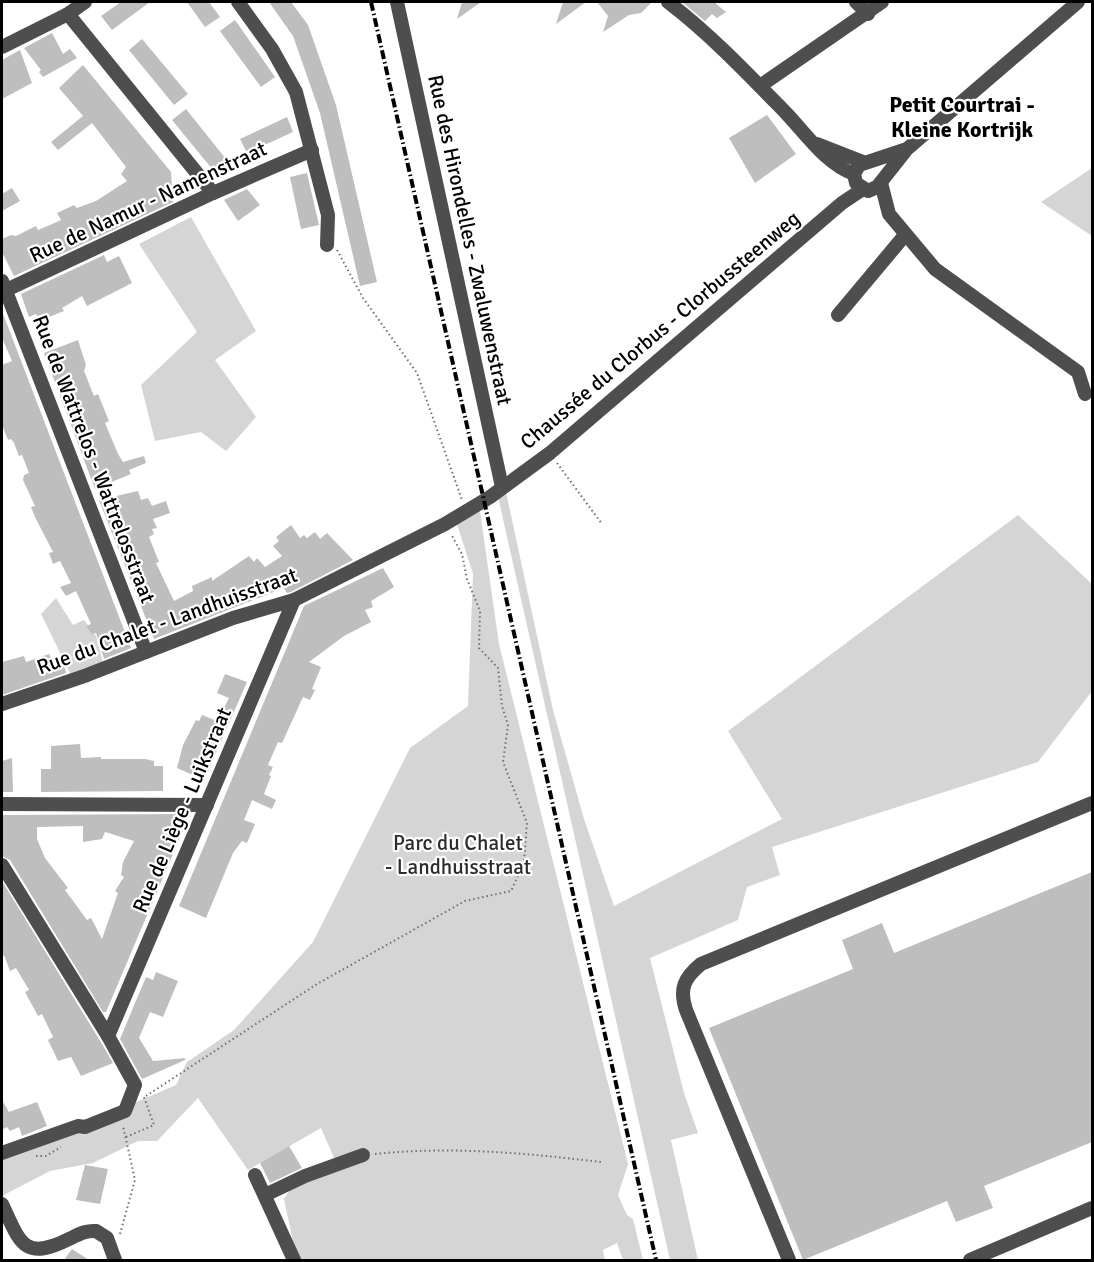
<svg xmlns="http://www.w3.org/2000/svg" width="1094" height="1262" font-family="Signika,sans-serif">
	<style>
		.green { fill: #d5d5d5 }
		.building { fill: #bebebe; fill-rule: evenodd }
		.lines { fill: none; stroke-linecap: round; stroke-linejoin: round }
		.path { stroke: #707070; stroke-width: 2; stroke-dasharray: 1.5 3; stroke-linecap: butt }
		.minor { stroke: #4e4e4e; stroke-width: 14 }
		.rail { stroke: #000; stroke-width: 4; stroke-dasharray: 9 3 1.5 3; stroke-linecap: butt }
		.labels { text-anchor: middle; stroke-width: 4.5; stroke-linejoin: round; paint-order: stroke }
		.street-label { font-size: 21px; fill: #000; stroke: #fff }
		.park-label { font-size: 21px; fill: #2c2c2c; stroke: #fff }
		.neighbourhood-label { font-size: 22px; font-weight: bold; fill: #000; stroke: #fff }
	</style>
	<rect width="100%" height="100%" fill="#fff"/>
	<g class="green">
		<path d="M 1092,168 L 1092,236 L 1041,202 Z"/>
		<path d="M 191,217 L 256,331 L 215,360 L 256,417 L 226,451 L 201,432 L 155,441 L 141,385 L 197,332 L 139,244 Z"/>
		<path d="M 506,492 L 553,710 L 584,819 L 614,906 L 782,819 L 728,731 L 1018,515 L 1092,584 L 1092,691 L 1038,762 L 772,847 L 780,875 L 747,887 L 738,920 L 650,958 L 684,1093 L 698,1133 L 671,1140 L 698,1260 L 670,1260 L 498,497 Z"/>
		<path d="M 480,511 L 499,644 L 628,1164 L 618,1195 L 627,1215 L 633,1219 L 643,1260 L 623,1260 L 617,1243 L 603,1250 L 605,1260 L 297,1260 L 284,1199 L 291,1188 L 335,1160 L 321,1128 L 248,1170 L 198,1098 L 157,1141 L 138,1141 L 93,1163 L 50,1171 L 2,1196 L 2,1160 L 176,1085 L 187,1062 L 234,1030 L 313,942 L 410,748 L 468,706 L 473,574 L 456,521 Z"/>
		<path d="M 56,598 L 73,625 L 84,620 L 96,636 L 103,662 L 71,675 L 41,614 Z"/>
	</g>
	<g class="building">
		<path d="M 121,2 L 150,2 L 112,30 L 101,16 Z"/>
		<path d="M 187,2 L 209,2 L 220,17 L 205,27 Z"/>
		<path d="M 269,2 L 291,2 L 308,25 L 336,105 L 377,282 L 360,286 L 320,113 L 293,36 Z"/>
		<path d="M 462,2 L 481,2 L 457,19 Z"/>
		<path d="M 563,2 L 586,2 L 556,24 Z"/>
		<path d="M 597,2 L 652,2 L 641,13 L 629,15 L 603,32 L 608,16 Z"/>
		<path d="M 682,2 L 714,2 L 726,12 L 717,18 L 712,14 L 705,21 Z"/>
		<path d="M 235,20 L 275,77 L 261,87 L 220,31 Z"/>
		<path d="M 52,33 L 63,54 L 70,49 L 77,58 L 43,77 L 39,72 L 41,70 L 24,48 Z"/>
		<path d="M 142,39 L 188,94 L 174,105 L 129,50 Z"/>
		<path d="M 20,50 L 32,83 L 2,99 L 2,60 Z"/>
		<path d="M 83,65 L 171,172 L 173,202 L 14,276 L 2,252 L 2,239 L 11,235 L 16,236 L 36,226 L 38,230 L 50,225 L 61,220 L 57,213 L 74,205 L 77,208 L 96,201 L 127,181 L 121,174 L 126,167 L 92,123 L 58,150 L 51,142 L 83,116 L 59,88 Z"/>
		<path d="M 186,109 L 230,164 L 217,175 L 172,120 Z"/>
		<path d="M 767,115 L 796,154 L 755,183 L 729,138 Z"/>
		<path d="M 287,117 L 293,132 L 247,153 L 240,139 Z"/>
		<path d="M 307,173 L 319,225 L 301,229 L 290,177 Z"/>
		<path d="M 12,188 L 20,201 L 2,211 L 2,194 Z"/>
		<path d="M 247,189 L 260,205 L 238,221 L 224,200 Z"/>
		<path d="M 104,255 L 107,262 L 119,256 L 132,283 L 87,306 L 82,296 L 62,308 L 64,311 L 49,317 L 39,318 L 36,314 L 29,317 L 21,294 Z"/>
		<path d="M 2,311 L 131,648 L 104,659 L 96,633 L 92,634 L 86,626 L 91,624 L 76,591 L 66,596 L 60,587 L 71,583 L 60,561 L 53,564 L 49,553 L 53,552 L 35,517 L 31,507 L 35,506 L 23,480 L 24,475 L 29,473 L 22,455 L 19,456 L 14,443 L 11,439 L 8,440 L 2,425 L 2,365 L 12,361 L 2,338 Z"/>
		<path d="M 78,340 L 86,365 L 84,371 L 94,396 L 98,394 L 109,421 L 105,423 L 118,454 L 123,462 L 144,456 L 146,463 L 129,470 L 131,474 L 95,489 L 44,353 Z"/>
		<path d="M 138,491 L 141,500 L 148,498 L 152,506 L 166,501 L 170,513 L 153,519 L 157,528 L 152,529 L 154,534 L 149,537 L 159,562 L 156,563 L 174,601 L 193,591 L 192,586 L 212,577 L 212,581 L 249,556 L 254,562 L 257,558 L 265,567 L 282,556 L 273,546 L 279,541 L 276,537 L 291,525 L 300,538 L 304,535 L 307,538 L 315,532 L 320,539 L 327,533 L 353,560 L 291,592 L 287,593 L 284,588 L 154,639 L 99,500 Z"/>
		<path d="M 383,568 L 394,587 L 371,601 L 373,607 L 365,610 L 371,622 L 344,636 L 309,662 L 321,667 L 312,689 L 315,690 L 310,700 L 303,697 L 282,743 L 278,742 L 268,765 L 273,767 L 269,775 L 271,776 L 264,794 L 276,800 L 272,809 L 252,800 L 244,820 L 255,824 L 247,843 L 242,841 L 233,853 L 206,918 L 179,906 L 304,606 Z"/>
		<path d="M 49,654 L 53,664 L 63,661 L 66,673 L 2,695 L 2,662 L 24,656 L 26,662 Z"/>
		<path d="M 225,674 L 247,682 L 204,780 L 177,768 L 183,745 L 196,720 L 199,721 L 202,715 L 217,721 L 229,698 L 217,693 Z"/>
		<path d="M 80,744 L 81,758 L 101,757 L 101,759 L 145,759 L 154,761 L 154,766 L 163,766 L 163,791 L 41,792 L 41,769 L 51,769 L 51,746 Z"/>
		<path d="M 12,758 L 13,792 L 2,792 L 2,761 Z"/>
		<path d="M 182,814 L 187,821 L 106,1012 L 103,1012 L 10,860 L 2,856 L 2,815 ZM 83,826 L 83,842 L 102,839 L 105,832 L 134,841 L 123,862 L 121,875 L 124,877 L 115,891 L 118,893 L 102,939 L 91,918 L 87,920 L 65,890 L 68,888 L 45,858 L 37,839 L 37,827 Z"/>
		<path d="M 1092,872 L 1092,1142 L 984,1186 L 993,1208 L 956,1222 L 947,1201 L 803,1260 L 709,1028 L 853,969 L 842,940 L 882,923 L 894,953 Z"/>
		<path d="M 2,881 L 102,1044 L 113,1063 L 81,1076 L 71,1057 L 58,1061 L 48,1040 L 53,1037 L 42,1014 L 38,1016 L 25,992 L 29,990 L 16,968 L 10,971 L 4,955 L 2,957 Z"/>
		<path d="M 156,972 L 178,981 L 163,1017 L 150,1012 L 139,1038 L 153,1061 L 185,1058 L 185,1060 L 142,1079 L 120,1039 L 146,977 L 153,980 Z"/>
		<path d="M 2,1100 L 9,1112 L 37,1102 L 47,1126 L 22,1136 L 19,1127 L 10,1131 L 7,1127 L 2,1130 Z"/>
		<path d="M 289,1146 L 302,1168 L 270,1183 L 260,1163 Z"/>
		<path d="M 85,1165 L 108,1169 L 100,1204 L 76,1200 Z"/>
		<path d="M 72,1249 L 89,1260 L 64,1260 Z"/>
	</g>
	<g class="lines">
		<g class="path">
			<path d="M 337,250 L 363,298 L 417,373 L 462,500"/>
			<path d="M 557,463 L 602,524"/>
			<path d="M 146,1096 L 317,984 L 465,901 L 511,891 L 524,863 L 527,823 L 503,762 L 508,725 L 502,706 L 498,668 L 479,648 L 480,611 L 467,579 L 462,554 L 451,534"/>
			<path d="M 126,1137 L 154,1125 L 144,1097"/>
			<path d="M 375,1154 C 451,1146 525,1153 601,1162"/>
			<path d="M 36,1156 L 46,1156 L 61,1147"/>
			<path d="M 120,1234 L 135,1180 L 123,1126"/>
		</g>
		<g class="minor">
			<path d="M 238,2 L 272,49 L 296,92 L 328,215 L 327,245"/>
			<path d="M 397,2 L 502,487"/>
			<path d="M 668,2 C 710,34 749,75 786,113 C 806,134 826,164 854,174"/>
			<path d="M 856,2 L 868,14"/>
			<path d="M 68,14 L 213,193"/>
			<path d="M 2,47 L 68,14 L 85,2"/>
			<path d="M 760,86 L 882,2"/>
			<path d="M 817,144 L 863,162"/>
			<path d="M 907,149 L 859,165 L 854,174 L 856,183 L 868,191 L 877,187 L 907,149 L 1078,2"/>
			<path d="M 881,183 L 889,214 L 935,269 L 1078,372 L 1085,394"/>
			<path d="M 2,281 L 146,652"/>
			<path d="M 2,292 L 213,193 L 312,150"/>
			<path d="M 838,315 L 905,235"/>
			<path d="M 2,704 L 87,675 L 233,618 L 294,600 L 445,524 L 490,497 L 550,453 L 842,203 L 863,189"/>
			<path d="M 2,804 L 207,805"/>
			<path d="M 2,865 L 108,1036 L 135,1085 L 125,1111 L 85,1127 L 78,1126 L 2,1153"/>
			<path d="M 108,1036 L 294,600"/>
			<path d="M 255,1175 L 294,1260"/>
			<path d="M 265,1195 L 305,1176 L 363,1155"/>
			<path d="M 2,1204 C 20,1242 23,1262 69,1239 C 78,1235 85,1230 96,1231 L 107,1238 L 115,1260"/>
			<path d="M 789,1260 L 686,1010 C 679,989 684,978 701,964 L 1092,803"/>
			<path d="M 970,1260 L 1092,1208"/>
		</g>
		<path class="rail" d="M 371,2 L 656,1260"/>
	</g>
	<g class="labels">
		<g class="street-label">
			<text transform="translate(148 202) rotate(-25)" y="7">Rue de Namur - Namenstraat</text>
			<text transform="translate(470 240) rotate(78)" y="7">Rue des Hirondelles - Zwaluwenstraat</text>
			<text transform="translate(660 330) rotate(-40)" y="7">Chaussée du Clorbus - Clorbussteenweg</text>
			<text transform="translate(94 459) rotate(69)" y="7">Rue de Wattrelos - Wattrelosstraat</text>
			<text transform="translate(167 621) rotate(-20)" y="7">Rue du Chalet - Landhuisstraat</text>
			<text transform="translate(182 810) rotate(-67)" y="7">Rue de Liège - Luikstraat</text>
		</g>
		<g class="park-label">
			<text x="458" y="850">Parc du Chalet<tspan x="458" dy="24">- Landhuisstraat</tspan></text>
		</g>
		<g class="neighbourhood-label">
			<text x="962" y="112">Petit Courtrai -<tspan x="962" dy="25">Kleine Kortrijk</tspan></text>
		</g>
	</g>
	<rect width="1094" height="1262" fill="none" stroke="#000000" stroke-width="6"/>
</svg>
